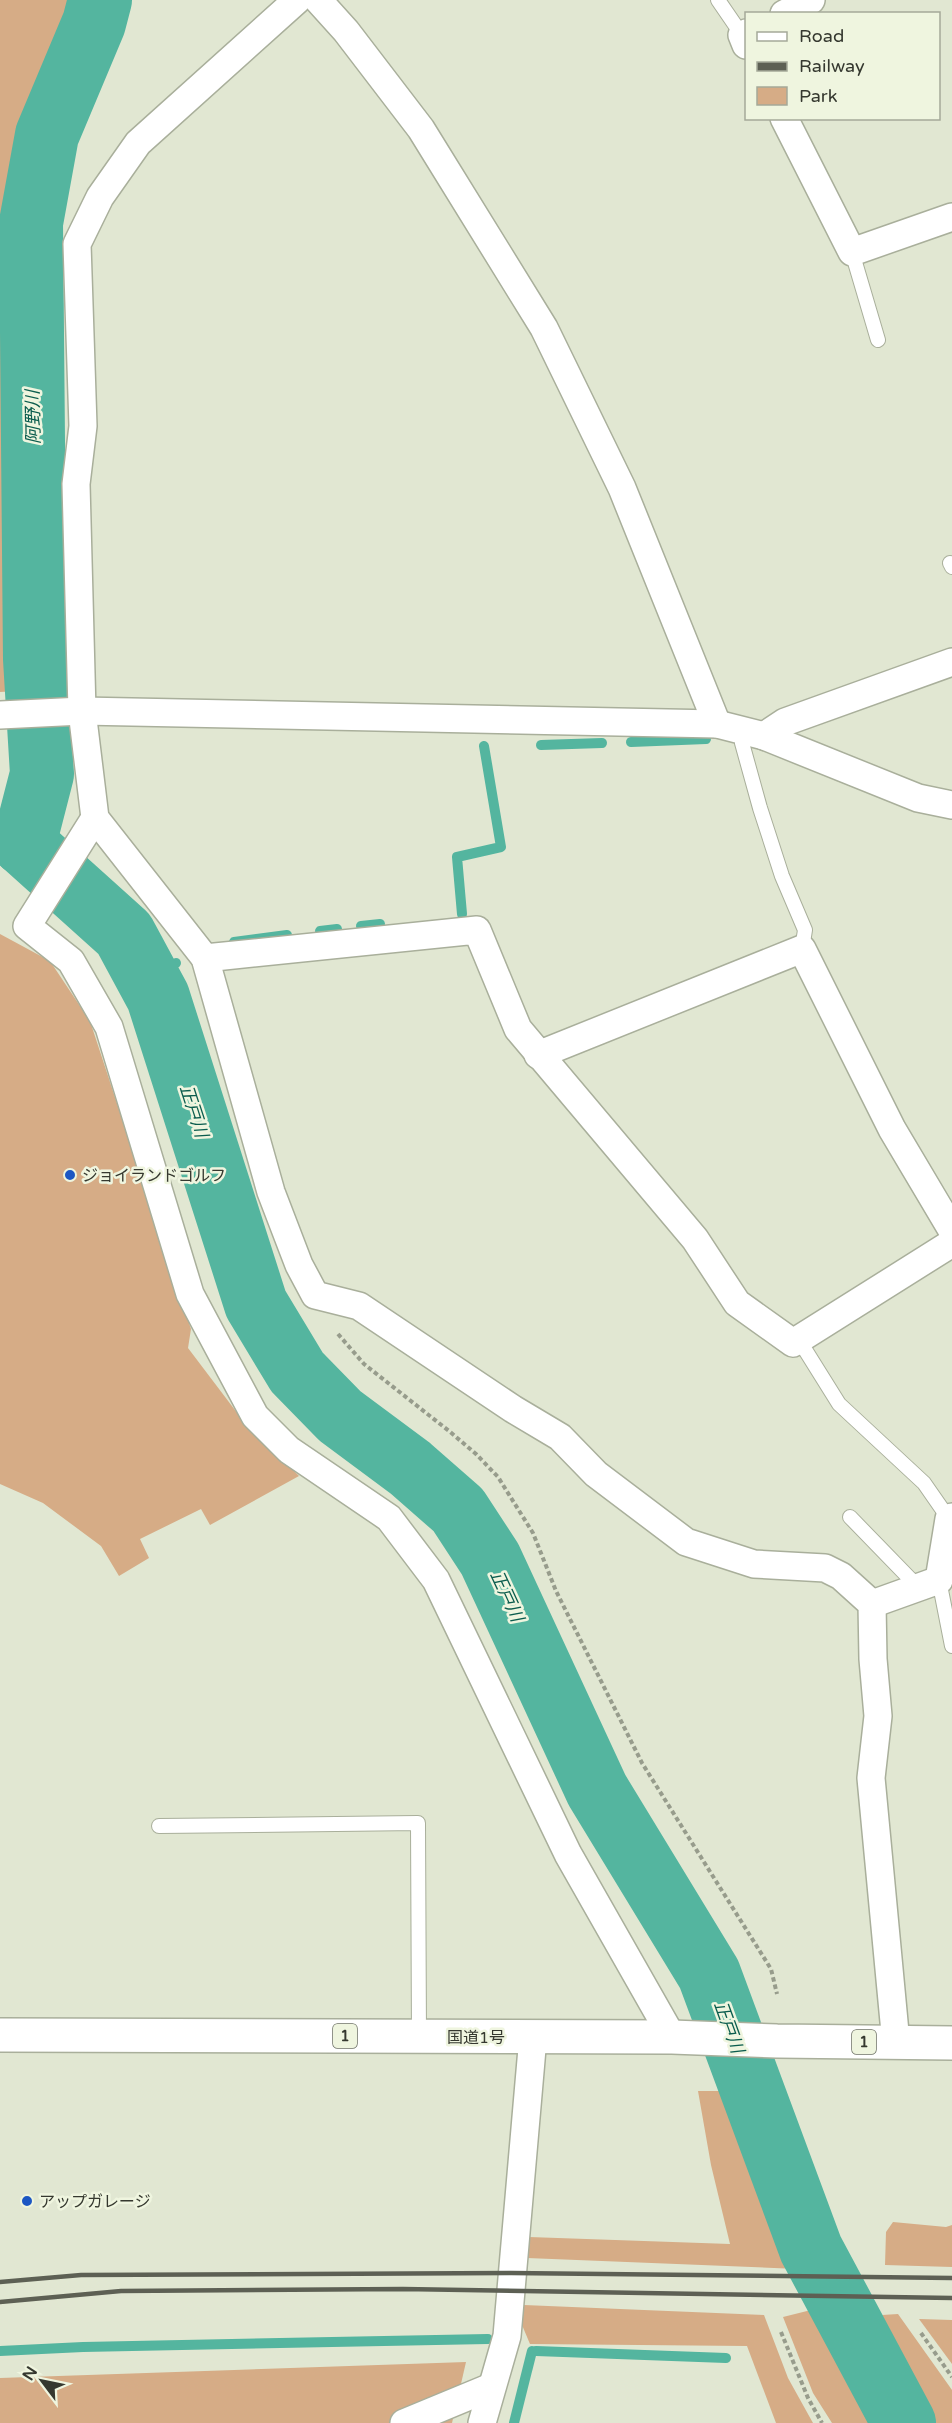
<svg xmlns="http://www.w3.org/2000/svg" width="952" height="2423" font-family="'Varela Round','Noto Sans JP',sans-serif">
	<style>
		.green { fill: #d6ac86 }
		.lines { fill: none; stroke-linecap: round; stroke-linejoin: round }
		.stream { stroke: #54b59f; stroke-width: 10 }
		.river { stroke: #54b59f; stroke-width: 64 }
		.lane-casing { stroke: #a9af9b; stroke-width: 16 }
		.street-casing { stroke: #a9af9b; stroke-width: 30 }
		.highway-casing { stroke: #a9af9b; stroke-width: 36 }
		.path { stroke: #979c8c; stroke-width: 4; stroke-dasharray: 4.5 3; stroke-linecap: butt }
		.lane { stroke: #fff; stroke-width: 14 }
		.street { stroke: #fff; stroke-width: 27 }
		.highway { stroke: #fff; stroke-width: 33 }
		.rail { stroke: #5d6054; stroke-width: 4.5 }
		.poi-dot { fill: #1c57c3; stroke: #eff5df; stroke-width: 2 }
		.labels { text-anchor: middle; stroke-width: 5; stroke-linejoin: round; paint-order: stroke }
		.shield { fill: #eff5df; stroke: #6d7164; stroke-width: 1.5 }
		.shield-label { font-size: 15px; font-weight: bold; fill: #35382f }
		.poi-label { font-size: 16px; fill: #35382f; stroke: #eff5df; text-anchor: start }
		.street-label { font-size: 16px; fill: #35382f; stroke: #eff5df }
		.water-label { font-size: 18px; font-style: italic; fill: #0b5d4e; stroke: #eff5df }
	</style>
	<rect width="100%" height="100%" fill="#e1e7d2"/>
	<g class="green">
		<path d="M 0,0 L 79,0 L 22,171 L 10,249 L 17,691 L 0,692 Z"/>
		<path d="M 0,934 L 50,961 L 90,1021 L 191,1329 L 188,1348 L 241,1418 L 299,1476 L 210,1525 L 201,1509 L 140,1539 L 149,1558 L 119,1576 L 101,1546 L 43,1503 L 0,1484 Z"/>
		<path d="M 698,2091 L 721,2091 L 798,2269 L 527,2258 L 529,2237 L 730,2244 L 711,2165 Z"/>
		<path d="M 893,2222 L 946,2227 L 952,2225 L 952,2267 L 885,2265 L 886,2232 Z"/>
		<path d="M 524,2305 L 764,2315 L 788,2378 L 813,2423 L 776,2423 L 747,2346 L 530,2344 L 522,2325 Z"/>
		<path d="M 815,2309 L 825,2331 L 830,2328 L 890,2423 L 832,2423 L 813,2393 L 783,2317 Z"/>
		<path d="M 898,2314 L 952,2390 L 952,2423 L 931,2423 L 897,2370 L 905,2359 L 882,2315 Z"/>
		<path d="M 919,2319 L 952,2320 L 952,2364 Z"/>
		<path d="M 466,2362 L 452,2423 L 0,2423 L 0,2378 Z"/>
	</g>
	<g class="lines">
		<g class="stream">
			<path d="M 631,742 L 706,739"/>
			<path d="M 541,745 L 602,743"/>
			<path d="M 462,914 L 457,857 L 501,847 L 484,746"/>
			<path d="M 361,926 L 380,924"/>
			<path d="M 320,931 L 337,929"/>
			<path d="M 234,942 L 287,935"/>
			<path d="M 147,976 L 176,963"/>
			<path d="M 0,2351 L 83,2347 L 488,2339"/>
			<path d="M 536,2351 L 726,2358"/>
			<path d="M 514,2423 L 532,2351"/>
		</g>
		<g class="river">
			<path d="M 24,844 L 124,934 L 158,997 L 256,1304 L 297,1372 L 340,1416 L 410,1468 L 458,1510 L 490,1559 L 597,1790 L 709,1974 L 811,2249 L 904,2423"/>
			<path d="M 24,844 L 42,774 L 35,659 L 31,223 L 47,135 L 94,23 L 100,0"/>
		</g>
		<defs>
			<g id="lane">
				<path d="M 718,0 L 742,35"/>
				<path d="M 852,252 L 878,340"/>
				<path d="M 950,563 L 952,567"/>
				<path d="M 746,731 L 742,743 L 760,808 L 782,876 L 805,930 L 802,949"/>
				<path d="M 799,1340 L 839,1404 L 924,1483 L 949,1519"/>
				<path d="M 850,1517 L 918,1587"/>
				<path d="M 939,1580 L 952,1646"/>
				<path d="M 159,1826 L 418,1823 L 419,2037"/>
			</g>
			<g id="street">
				<path d="M 297,0 L 138,143 L 100,197 L 77,244 L 83,426 L 76,484 L 82,711 L 95,818 L 205,958 L 271,1192 L 299,1265 L 315,1295 L 359,1306 L 513,1409 L 560,1437 L 596,1474 L 686,1542 L 754,1564 L 825,1568 L 841,1576 L 872,1604 L 873,1659 L 878,1716 L 871,1778 L 896,2043"/>
				<path d="M 318,0 L 346,31 L 421,129 L 544,328 L 622,488 L 717,724"/>
				<path d="M 784,14 L 811,0"/>
				<path d="M 746,33 L 742,35 L 746,45"/>
				<path d="M 784,118 L 852,252 L 952,217"/>
				<path d="M 0,715 L 82,711 L 717,724 L 764,736 L 918,798 L 952,805"/>
				<path d="M 764,736 L 785,722 L 952,662"/>
				<path d="M 95,818 L 27,926 L 71,961 L 109,1027 L 190,1294 L 255,1416 L 289,1450 L 389,1518 L 436,1580 L 568,1854 L 672,2037"/>
				<path d="M 205,958 L 477,930 L 518,1029 L 695,1239 L 737,1303 L 793,1343 L 952,1243"/>
				<path d="M 538,1055 L 802,949 L 892,1129 L 952,1230"/>
				<path d="M 872,1604 L 939,1580 L 949,1519 L 952,1517"/>
				<path d="M 404,2423 L 491,2387"/>
				<path d="M 482,2423 L 507,2336 L 533,2037"/>
			</g>
			<path id="highway" d="M 0,2035 L 672,2037 L 777,2041 L 952,2043"/>
		</defs>
		<use href="#lane" class="lane-casing"/>
		<use href="#street" class="street-casing"/>
		<use href="#highway" class="highway-casing"/>
		<g class="path">
			<path d="M 338,1334 L 364,1364 L 449,1431 L 476,1454 L 498,1477 L 533,1533 L 556,1591 L 642,1763 L 771,1969 L 777,1994"/>
			<path d="M 781,2332 L 808,2398 L 822,2423"/>
			<path d="M 921,2333 L 952,2377"/>
		</g>
		<use href="#lane" class="lane"/>
		<use href="#street" class="street"/>
		<use href="#highway" class="highway"/>
		<g class="rail">
			<path d="M 0,2282 L 81,2275 L 511,2273 L 952,2278"/>
			<path d="M 0,2302 L 121,2291 L 403,2289 L 952,2298"/>
		</g>
	</g>
	<g class="poi-dot">
		<circle cx="70" cy="1175" r="6"/>
		<circle cx="27" cy="2201" r="6"/>
	</g>
	<g class="labels">
		<g class="shield">
			<rect x="333" y="2024" width="24" height="24" rx="4.5"/>
			<rect x="852" y="2030" width="24" height="24" rx="4.5"/>
		</g>
		<g class="shield-label">
			<text x="345" y="2041">1</text>
			<text x="864" y="2047">1</text>
		</g>
		<g class="poi-label">
			<text x="82" y="1181">ジョイランドゴルフ</text>
			<text x="39" y="2207">アップガレージ</text>
		</g>
		<g class="street-label">
			<text x="476" y="2043">国道1号</text>
		</g>
		<g class="water-label">
			<text transform="translate(33 417) rotate(-91)" y="6">阿野川</text>
			<text transform="translate(194 1111) rotate(72)" y="6">正戸川</text>
			<text transform="translate(507 1596) rotate(65)" y="6">正戸川</text>
			<text transform="translate(729 2027) rotate(70)" y="6">正戸川</text>
		</g>
	</g>
	<rect x="745" y="12" width="195" height="108" fill="#eff5df" stroke="#a5a999" stroke-width="1.5"/>
	<rect x="757" y="32" width="30" height="9" fill="#ffffff" stroke="#a5a999" stroke-width="1.5"/>
	<text x="799" y="42" font-size="18" fill="#35382f">Road</text>
	<rect x="757" y="62" width="30" height="9" fill="#5d6054" stroke="#a5a999" stroke-width="1.5"/>
	<text x="799" y="72" font-size="18" fill="#35382f">Railway</text>
	<rect x="757" y="87" width="30" height="18" fill="#d6ac86" stroke="#a5a999" stroke-width="1.5"/>
	<text x="799" y="102" font-size="18" fill="#35382f">Park</text>
	<g transform="translate(42 2381) rotate(302)" stroke="#eff5df" stroke-width="4.5" paint-order="stroke">
	<path d="M0-4.5L10 22L0 15L-10 22Z" fill="#35382f"/>
	<text y="-9" font-size="16" font-weight="bold" text-anchor="middle" fill="#35382f">N</text>
	</g>
</svg>
